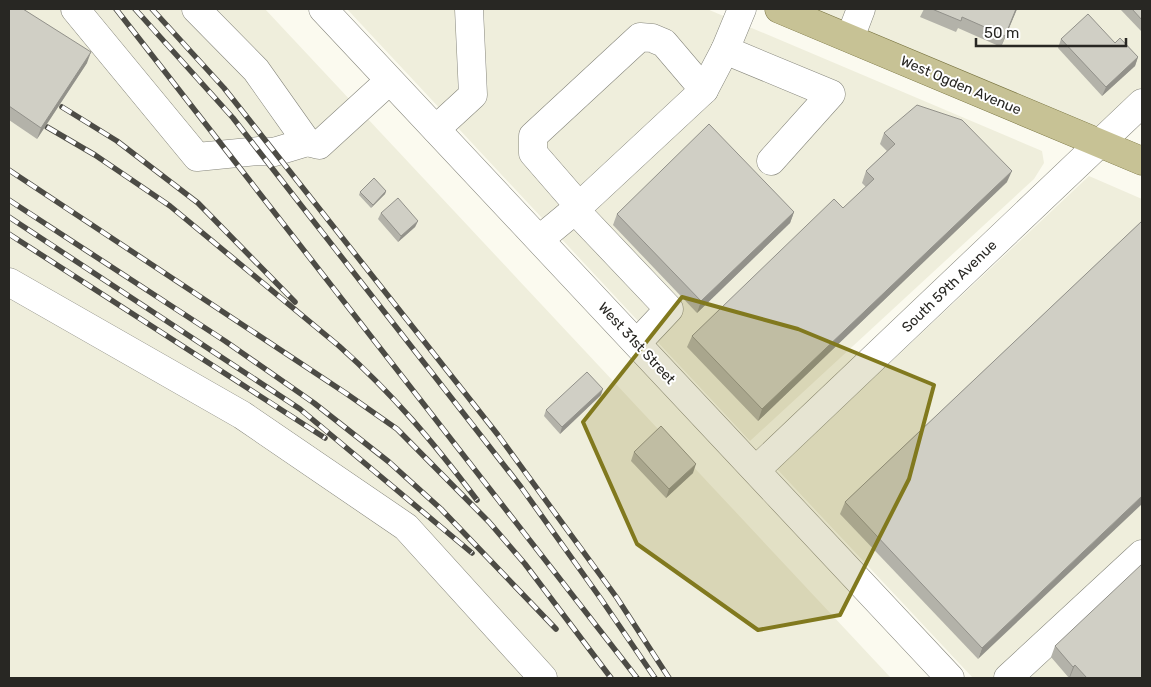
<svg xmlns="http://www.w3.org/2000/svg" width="1151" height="687" font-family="Rubik,sans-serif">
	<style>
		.built { fill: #efeedc }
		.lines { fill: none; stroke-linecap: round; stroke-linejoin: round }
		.minor-casing { stroke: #85857b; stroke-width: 29 }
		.major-casing { stroke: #77723f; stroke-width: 29 }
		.minor { stroke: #fff; stroke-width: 28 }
		.major { stroke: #c7c295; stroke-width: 28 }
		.rail-casing { stroke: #4c4b45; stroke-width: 5.5 }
		.rail { stroke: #fff; stroke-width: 4; stroke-dasharray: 11; stroke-linecap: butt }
		.wall { fill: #b3b2a9 }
		.shaded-wall { fill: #92918a }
		.building { fill: #d0cfc5; stroke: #92918a }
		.marked { fill: #81791e; fill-opacity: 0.2; stroke: #81791e; stroke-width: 4; stroke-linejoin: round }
		.labels { text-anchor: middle; stroke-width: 4; stroke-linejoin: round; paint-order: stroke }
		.street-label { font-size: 14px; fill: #282723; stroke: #fff }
	</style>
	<rect width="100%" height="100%" fill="#fbfaef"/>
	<g class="built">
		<path d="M 9,9 L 265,9 L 891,678 L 9,678 Z"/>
		<path d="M 347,9 L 707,9 L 1042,151 L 1044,163 L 1034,179 L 750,441 Z"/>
		<path d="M 792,9 L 1142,9 L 1142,96 L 1098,137 Z"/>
		<path d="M 1089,176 L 1142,199 L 1142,678 L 973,678 L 777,469 Z"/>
	</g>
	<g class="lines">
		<defs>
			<g id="minor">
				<path d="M 75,9 L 197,157 L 259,151 L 274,152 L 307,142"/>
				<path d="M 196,9 L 256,70 L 307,142 L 319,145 L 389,81"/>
				<path d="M 323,9 L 950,678"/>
				<path d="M 742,9 L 725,50 L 831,94 L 771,161"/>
				<path d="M 850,38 L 861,9"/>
				<path d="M 436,129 L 473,95 L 469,9"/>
				<path d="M 579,206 L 533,153 L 533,136 L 640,37 L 652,38 L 664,43 L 704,90"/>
				<path d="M 575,210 L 704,90 L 725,50"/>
				<path d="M 540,239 L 575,210 L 669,309 L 637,343"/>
				<path d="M 9,282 L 242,415 L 406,527 L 543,678"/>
				<path d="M 756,470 L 1142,103"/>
				<path d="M 1008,678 L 1142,554"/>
			</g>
			<path id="major" d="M 779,9 L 1142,161"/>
		</defs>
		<use href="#minor" class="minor-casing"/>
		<use href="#major" class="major-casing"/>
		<use href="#minor" class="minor"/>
		<use href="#major" class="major"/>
		<defs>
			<g id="rail">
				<path d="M 116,9 L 637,678"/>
				<path d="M 135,9 L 233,118 L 521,487 L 601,599 L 655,678"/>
				<path d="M 152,9 L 224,88 L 498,435 L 617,598 L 669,678"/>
				<path d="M 62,107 L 117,141 L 198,203 L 295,302"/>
				<path d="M 47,127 L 95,155 L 170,206 L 339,346 C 393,394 434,443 477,500"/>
				<path d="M 9,170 L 347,394 L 397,429 L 489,522 L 525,564 L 611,678"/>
				<path d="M 9,200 L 225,341 L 314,403 L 389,462 L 441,509 L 556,629"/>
				<path d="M 9,217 L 300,409 L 472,553"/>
				<path d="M 9,234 L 325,438"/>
			</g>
		</defs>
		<use href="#rail" class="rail-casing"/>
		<use href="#rail" class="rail"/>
	</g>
	<g class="wall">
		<path d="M 9,9 L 87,63 L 37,139 L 9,120 Z"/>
		<path d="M 924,9 L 1017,9 L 1001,47 L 958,28 L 956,32 L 920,17 Z"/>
		<path d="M 1120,9 L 1142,9 L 1142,32 Z"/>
		<path d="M 1061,39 L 1115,43 L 1138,57 L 1135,66 L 1102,96 L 1058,48 Z"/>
		<path d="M 884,133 L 1007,182 L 758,421 L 687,347 L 692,336 L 843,208 L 866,187 L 862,183 L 866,171 L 887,151 L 880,144 Z"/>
		<path d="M 386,191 L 385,194 L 371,208 L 359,195 L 360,192 Z"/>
		<path d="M 794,212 L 790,223 L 697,313 L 613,225 L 617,214 Z"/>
		<path d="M 381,213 L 418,221 L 415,227 L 398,242 L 378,219 Z"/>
		<path d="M 1142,221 L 978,659 L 840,514 L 845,502 Z"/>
		<path d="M 601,395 L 560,434 L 544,416 L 546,410 Z"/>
		<path d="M 634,452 L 693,473 L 666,498 L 631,461 Z"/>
		<path d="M 1055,646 L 1142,678 L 1072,678 L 1070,677 L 1069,678 L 1051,657 Z"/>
	</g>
	<g class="shaded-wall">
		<path d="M 1016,9 L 1017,9 L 1001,47 L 1005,36 Z"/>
		<path d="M 91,52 L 87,63 L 37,139 L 41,128 Z"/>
		<path d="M 1138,57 L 1135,66 L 1102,96 L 1106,87 Z"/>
		<path d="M 1012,171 L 1007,182 L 758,421 L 762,409 Z"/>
		<path d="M 386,191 L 385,194 L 371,208 L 373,205 Z"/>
		<path d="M 794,212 L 790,223 L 697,313 L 701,301 Z"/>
		<path d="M 418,221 L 415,227 L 398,242 L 401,236 Z"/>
		<path d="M 603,389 L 601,395 L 560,434 L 562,427 Z"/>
		<path d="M 696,464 L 693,473 L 666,498 L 669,489 Z"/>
		<path d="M 1142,496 L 1142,504 L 978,659 L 982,648 Z"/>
		<path d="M 1075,665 L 1070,677 L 1069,678 L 1073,667 Z"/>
	</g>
	<g class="building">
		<path d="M 9,9 L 23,9 L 91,52 L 41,128 L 9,106 Z"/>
		<path d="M 932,9 L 1016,9 L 1005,36 L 962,17 L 961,21 Z"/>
		<path d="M 1132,9 L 1142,9 L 1142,20 Z"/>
		<path d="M 1088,14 L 1115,43 L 1120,38 L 1138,57 L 1106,87 L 1061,39 Z"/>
		<path d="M 917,105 L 962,120 L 1012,171 L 762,409 L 692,336 L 834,199 L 843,208 L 874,179 L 866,171 L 895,144 L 884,133 Z"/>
		<path d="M 709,124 L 794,212 L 701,301 L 617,214 Z"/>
		<path d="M 374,178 L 386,191 L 373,205 L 360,192 Z"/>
		<path d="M 398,198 L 418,221 L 401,236 L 381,213 Z"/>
		<path d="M 1142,221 L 1142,496 L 982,648 L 845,502 Z"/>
		<path d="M 587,372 L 603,389 L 562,427 L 546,410 Z"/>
		<path d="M 661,426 L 696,464 L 669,489 L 634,452 Z"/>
		<path d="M 1142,564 L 1142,678 L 1087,678 L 1075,665 L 1073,667 L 1055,646 Z"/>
	</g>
	<path class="marked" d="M 682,297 L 798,329 L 934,385 L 909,479 L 840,615 L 758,630 L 637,544 L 583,422 Z"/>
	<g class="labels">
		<g class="street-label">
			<text transform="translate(961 85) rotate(23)" y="5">West Ogden Avenue</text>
			<text transform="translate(949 286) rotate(-44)" y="5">South 59th Avenue</text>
			<text transform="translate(637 343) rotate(47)" y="5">West 31st Street</text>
		</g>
	</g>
	<rect width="1151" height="687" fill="none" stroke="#282723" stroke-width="20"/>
	<path d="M976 38v8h150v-8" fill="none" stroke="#282723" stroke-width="2.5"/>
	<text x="984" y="38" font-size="15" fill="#282723" stroke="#ffffff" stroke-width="4" paint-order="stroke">50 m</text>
</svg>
